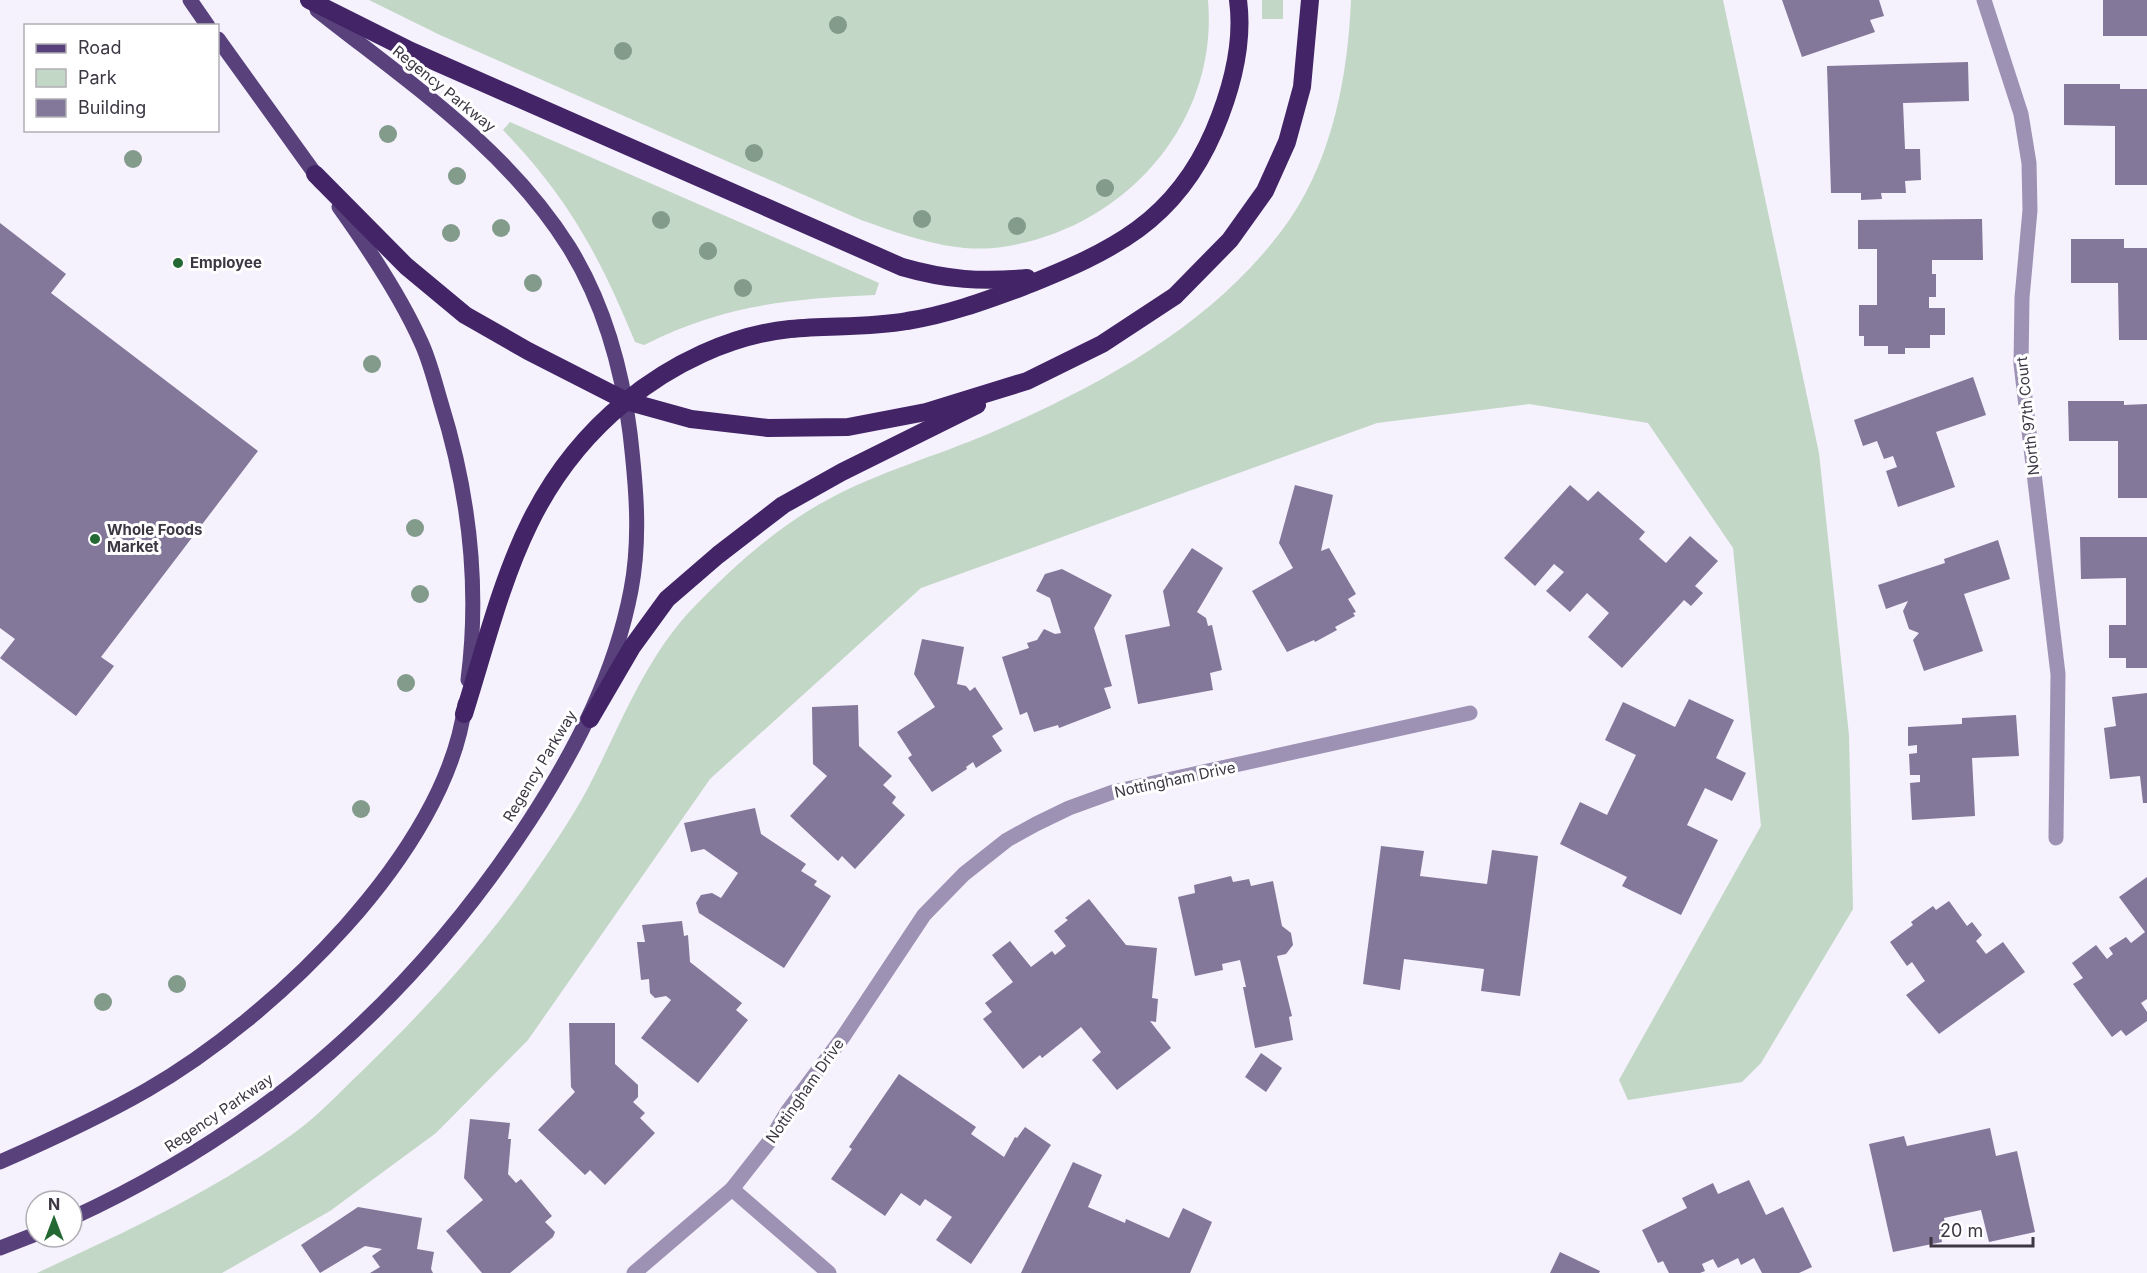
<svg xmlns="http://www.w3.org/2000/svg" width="2147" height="1273" font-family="Inter,sans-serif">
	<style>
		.green { fill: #c2d7c5 }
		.building { fill: #83779a }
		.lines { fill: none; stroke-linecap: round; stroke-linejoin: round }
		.minor { stroke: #9e92b4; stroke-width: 15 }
		.major { stroke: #59417c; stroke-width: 15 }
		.highway { stroke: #422467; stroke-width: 18 }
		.tree { fill: #829b8b }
		.poi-dot { fill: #246934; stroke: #fff; stroke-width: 2 }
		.labels { text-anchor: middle; stroke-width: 6; stroke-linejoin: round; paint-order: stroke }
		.street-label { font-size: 15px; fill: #3c3743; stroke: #fff }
		.poi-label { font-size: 15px; font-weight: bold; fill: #3c3743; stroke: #fff; text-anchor: start }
	</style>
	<rect width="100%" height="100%" fill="#f5f1fd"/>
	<g class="green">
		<path d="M 369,0 L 1208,0 C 1219,124 1123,230 1002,247 C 953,254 907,236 861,220 L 440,35 Z"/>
		<rect x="1262" y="0" width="21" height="19"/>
		<path d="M 1351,0 L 1723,0 L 1819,453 L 1849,735 L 1853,909 L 1761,1063 L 1742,1082 L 1628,1100 L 1619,1080 L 1761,826 L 1733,548 L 1648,423 L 1529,404 L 1377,423 L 921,588 L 710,779 L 528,1040 L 436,1133 L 330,1211 L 222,1273 L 37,1273 C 124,1233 212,1192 290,1136 C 316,1118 338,1094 361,1072 C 425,1010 487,943 537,869 C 555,843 573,816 588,788 C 620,727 645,657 694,607 C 733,567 779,525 829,499 C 879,472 936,456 988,434 C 1100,386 1219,322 1290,219 C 1333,156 1348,74 1351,0 Z"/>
		<path d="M 510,122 L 879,283 L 875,295 C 788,299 723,305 644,345 L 635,342 C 599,255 569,199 503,130 Z"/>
	</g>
	<g class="building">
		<path d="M 1782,0 L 1879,0 L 1884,16 L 1870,20 L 1875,32 L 1802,57 Z"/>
		<rect x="2103" y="0" width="44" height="36"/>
		<path d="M 1968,62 L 1969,101 L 1903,103 L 1905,149 L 1920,149 L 1921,180 L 1905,181 L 1906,193 L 1881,193 L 1882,199 L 1861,200 L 1861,193 L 1831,193 L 1827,66 Z"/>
		<path d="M 2064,84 L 2120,84 L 2120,89 L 2147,89 L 2147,185 L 2115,185 L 2115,126 L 2064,125 Z"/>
		<path d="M 1982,219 L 1983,260 L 1932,260 L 1932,274 L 1936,274 L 1936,297 L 1929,297 L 1929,308 L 1945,308 L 1945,335 L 1930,335 L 1930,348 L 1905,348 L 1905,354 L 1888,354 L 1888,346 L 1864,346 L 1864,336 L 1859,336 L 1859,305 L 1877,305 L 1877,249 L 1858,249 L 1858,220 Z"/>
		<path d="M 0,223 L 66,274 L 51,293 L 258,451 L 101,657 L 114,666 L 76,716 L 0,658 L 15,639 L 0,628 Z"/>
		<path d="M 2071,239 L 2124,239 L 2124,248 L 2147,248 L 2147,340 L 2119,340 L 2118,283 L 2071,283 Z"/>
		<path d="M 1973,377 L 1986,415 L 1936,432 L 1955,487 L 1898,507 L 1886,471 L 1897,467 L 1893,456 L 1884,459 L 1877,441 L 1863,446 L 1854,420 Z"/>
		<path d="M 2068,401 L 2124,401 L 2124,405 L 2147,404 L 2147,498 L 2118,498 L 2118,441 L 2069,441 Z"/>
		<path d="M 1295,485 L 1333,495 L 1321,551 L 1329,548 L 1356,594 L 1348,599 L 1356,612 L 1353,613 L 1355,616 L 1335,627 L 1337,630 L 1315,642 L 1314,640 L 1287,652 L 1252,591 L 1293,568 L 1279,543 Z"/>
		<path d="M 1570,485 L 1588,501 L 1598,491 L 1645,532 L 1639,539 L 1666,563 L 1690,536 L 1718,561 L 1695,586 L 1703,593 L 1691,606 L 1684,600 L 1622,668 L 1588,637 L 1609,613 L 1587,593 L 1570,612 L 1546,591 L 1564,572 L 1554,564 L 1535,586 L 1504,558 Z"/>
		<path d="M 2080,537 L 2147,537 L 2147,668 L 2126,668 L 2126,658 L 2109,658 L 2109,625 L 2126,625 L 2126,578 L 2081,579 Z"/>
		<path d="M 1998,540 L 2010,579 L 1964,594 L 1983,651 L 1924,671 L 1913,640 L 1919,633 L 1909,629 L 1903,611 L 1908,601 L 1886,609 L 1878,585 L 1945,563 L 1944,559 Z"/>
		<path d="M 1192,548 L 1223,568 L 1197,612 L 1206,618 L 1208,626 L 1212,625 L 1222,670 L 1210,673 L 1213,690 L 1138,704 L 1125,635 L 1170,626 L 1163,591 Z"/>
		<path d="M 1062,569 L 1112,595 L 1094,628 L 1112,686 L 1104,688 L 1111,708 L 1059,728 L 1058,725 L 1034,732 L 1027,712 L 1020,715 L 1002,657 L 1029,648 L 1027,643 L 1037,640 L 1044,629 L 1055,634 L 1061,633 L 1050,598 L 1036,591 L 1045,574 Z"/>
		<path d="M 922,639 L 964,647 L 957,684 L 966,686 L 970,691 L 975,687 L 1003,729 L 992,736 L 1002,751 L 976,768 L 973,762 L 966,767 L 967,769 L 932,792 L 908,758 L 912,755 L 897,732 L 935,707 L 914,674 Z"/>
		<path d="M 2147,693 L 2147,803 L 2143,803 L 2140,776 L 2110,779 L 2104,728 L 2116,726 L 2112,697 Z"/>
		<path d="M 1689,699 L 1734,720 L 1716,758 L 1746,773 L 1732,801 L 1705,788 L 1687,825 L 1718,840 L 1681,915 L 1622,886 L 1627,877 L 1560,844 L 1580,802 L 1607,815 L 1636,755 L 1605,740 L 1623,702 L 1675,727 Z"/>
		<path d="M 858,705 L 859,746 L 892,776 L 883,785 L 896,797 L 892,803 L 905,815 L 855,869 L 842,856 L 838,861 L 790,816 L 827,776 L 813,764 L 812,707 Z"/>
		<path d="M 2016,715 L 2019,756 L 1972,758 L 1975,816 L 1912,820 L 1910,783 L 1920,782 L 1920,775 L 1910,775 L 1909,754 L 1917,753 L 1917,745 L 1908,746 L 1908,727 L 1962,724 L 1962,718 Z"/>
		<path d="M 755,808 L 761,834 L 806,864 L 801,871 L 817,881 L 814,885 L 831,896 L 784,968 L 699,913 L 696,903 L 701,895 L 712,893 L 721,898 L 738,873 L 704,849 L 691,852 L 684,823 Z"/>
		<path d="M 1381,846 L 1424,851 L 1420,876 L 1487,884 L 1492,850 L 1538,856 L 1520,996 L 1481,991 L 1484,969 L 1404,959 L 1400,990 L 1363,984 Z"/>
		<path d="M 1231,876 L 1233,882 L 1249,879 L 1251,886 L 1273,881 L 1282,926 L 1291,933 L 1293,945 L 1286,954 L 1277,956 L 1292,1016 L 1289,1017 L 1293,1040 L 1255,1048 L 1243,987 L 1246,987 L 1240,960 L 1222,964 L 1223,970 L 1195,976 L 1178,897 L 1195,893 L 1194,885 Z"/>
		<path d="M 2147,877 L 2147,999 L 2141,1003 L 2147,1012 L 2147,1021 L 2126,1036 L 2121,1030 L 2112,1037 L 2073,984 L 2083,978 L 2072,963 L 2096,945 L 2107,959 L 2113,954 L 2109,948 L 2126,937 L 2131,943 L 2145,932 L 2119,897 Z"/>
		<path d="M 1089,899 L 1126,945 L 1157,948 L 1152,998 L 1158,999 L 1156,1022 L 1150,1021 L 1171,1048 L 1117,1090 L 1092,1060 L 1101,1052 L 1081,1027 L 1042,1058 L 1040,1055 L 1023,1069 L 983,1019 L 992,1012 L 985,1003 L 1013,982 L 992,955 L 1010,941 L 1031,967 L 1052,951 L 1055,955 L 1066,946 L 1054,931 L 1068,920 L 1065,918 Z"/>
		<path d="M 1949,901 L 1967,926 L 1972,922 L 1982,935 L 1976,941 L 1986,954 L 2003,942 L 2025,972 L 1939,1034 L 1906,995 L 1925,981 L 1912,962 L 1907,966 L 1890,942 L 1913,925 L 1911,922 L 1933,906 L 1936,910 Z"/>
		<path d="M 682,921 L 684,936 L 688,935 L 690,962 L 742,1003 L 736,1010 L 748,1020 L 698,1083 L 641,1038 L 671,1000 L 666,996 L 655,998 L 650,993 L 649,979 L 641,980 L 637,942 L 645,942 L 642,925 Z"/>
		<path d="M 569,1023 L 615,1023 L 615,1064 L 638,1085 L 638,1097 L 633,1102 L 645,1113 L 640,1118 L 655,1133 L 605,1185 L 590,1170 L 585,1175 L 538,1130 L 575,1092 L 571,1087 Z"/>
		<path d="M 1261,1053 L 1282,1068 L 1266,1092 L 1245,1077 Z"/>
		<path d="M 899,1074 L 976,1127 L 971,1134 L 1004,1157 L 1015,1137 L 1017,1138 L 1025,1127 L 1051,1145 L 971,1264 L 936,1240 L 952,1217 L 925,1199 L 920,1206 L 901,1193 L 885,1216 L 831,1179 L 852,1149 L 849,1147 Z"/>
		<path d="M 470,1119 L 510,1123 L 508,1139 L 511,1139 L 508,1174 L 516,1183 L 521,1179 L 552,1216 L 545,1222 L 555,1232 L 553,1237 L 510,1273 L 482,1273 L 446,1231 L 483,1200 L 464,1178 Z"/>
		<path d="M 1990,1128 L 1996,1156 L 2017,1151 L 2035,1232 L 1989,1242 L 1981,1210 L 1944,1218 L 1946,1230 L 1940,1231 L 1942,1242 L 1893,1252 L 1869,1144 L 1904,1136 L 1907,1146 Z"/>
		<path d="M 1073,1162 L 1102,1175 L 1088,1207 L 1125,1223 L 1126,1219 L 1169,1238 L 1183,1208 L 1212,1222 L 1190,1273 L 1021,1273 Z"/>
		<path d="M 1749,1180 L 1766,1215 L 1783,1207 L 1812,1267 L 1799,1273 L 1762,1273 L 1754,1258 L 1741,1265 L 1738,1258 L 1718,1268 L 1713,1259 L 1702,1264 L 1705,1271 L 1700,1273 L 1669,1273 L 1663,1261 L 1658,1263 L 1642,1230 L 1687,1208 L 1682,1198 L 1713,1183 L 1718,1194 Z"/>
		<path d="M 358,1207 L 422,1218 L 417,1249 L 434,1252 L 431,1269 L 433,1273 L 370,1273 L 380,1267 L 372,1256 L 382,1249 L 365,1246 L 320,1273 L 301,1245 Z"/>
		<path d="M 1560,1252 L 1600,1271 L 1599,1273 L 1550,1273 Z"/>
	</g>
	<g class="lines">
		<g class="minor">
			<path d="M 1984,0 L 2021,114 L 2029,163 L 2030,210 L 2022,298 L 2021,364 L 2058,674 L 2056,838"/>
			<path d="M 732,1189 L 829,1273"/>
			<path d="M 634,1273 L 732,1189 L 769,1142 L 787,1112 L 843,1037 L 924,915 L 964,874 L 1007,840 L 1036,824 L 1069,808 L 1113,792 L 1470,713"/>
		</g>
		<g class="major">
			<path d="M 190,0 L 208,26"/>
			<path d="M 218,39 L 321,182"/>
			<path d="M 339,207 C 369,249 400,295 421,342 C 430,361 435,383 441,403 C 469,493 480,586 468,680"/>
			<path d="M 0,1162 C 50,1140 100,1117 147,1090 C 271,1019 447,852 465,704"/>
			<path d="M 72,1218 C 267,1128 413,999 530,820 C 576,749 615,674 631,590 C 641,538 636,485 630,433 C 622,369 603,302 569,247 C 506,147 408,82 317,10"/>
			<path d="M 0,1248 L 36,1234"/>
		</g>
		<g class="highway">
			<path d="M 309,0 L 411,51 L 902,267 C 947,280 981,282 1027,278"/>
			<path d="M 315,174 L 406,266 L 465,315 L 528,351 L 626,401 L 691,419 L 768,428 L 848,427 L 926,412 L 1027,381 L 1102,344 L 1175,296 L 1230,240 L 1265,191 L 1287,142 L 1302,87 L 1310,0"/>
			<path d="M 464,714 C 502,593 521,487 625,402 C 671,364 731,335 790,329 C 829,325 868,328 907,321 C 947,315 987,300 1025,286 C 1112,251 1175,222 1214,131 C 1231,91 1244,44 1238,0"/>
			<path d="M 590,719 L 632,647 L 667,599 L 718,555 L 783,505 L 842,472 L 977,405"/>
		</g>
	</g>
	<g class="tree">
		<circle cx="838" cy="25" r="9"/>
		<circle cx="623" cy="51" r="9"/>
		<circle cx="388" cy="134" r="9"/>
		<circle cx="754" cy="153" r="9"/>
		<circle cx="133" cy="159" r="9"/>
		<circle cx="457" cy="176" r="9"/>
		<circle cx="1105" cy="188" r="9"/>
		<circle cx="922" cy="219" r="9"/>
		<circle cx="661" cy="220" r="9"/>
		<circle cx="1017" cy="226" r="9"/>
		<circle cx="501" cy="228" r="9"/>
		<circle cx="451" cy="233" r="9"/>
		<circle cx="708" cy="251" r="9"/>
		<circle cx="533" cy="283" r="9"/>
		<circle cx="743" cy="288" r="9"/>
		<circle cx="372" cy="364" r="9"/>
		<circle cx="415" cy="528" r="9"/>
		<circle cx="420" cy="594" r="9"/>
		<circle cx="406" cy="683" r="9"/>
		<circle cx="361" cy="809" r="9"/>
		<circle cx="177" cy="984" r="9"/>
		<circle cx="103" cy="1002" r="9"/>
	</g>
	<g class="poi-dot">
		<circle cx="178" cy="263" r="6"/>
		<circle cx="95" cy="539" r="6"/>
	</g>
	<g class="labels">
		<g class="street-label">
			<text transform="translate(444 89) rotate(39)" y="5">Regency Parkway</text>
			<text transform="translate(2028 416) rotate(-96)" y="5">North 97th Court</text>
			<text transform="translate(540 766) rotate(-59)" y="5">Regency Parkway</text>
			<text transform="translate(1175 780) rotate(-12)" y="5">Nottingham Drive</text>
			<text transform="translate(805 1091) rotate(-55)" y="5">Nottingham Drive</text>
			<text transform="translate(219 1113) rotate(-34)" y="5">Regency Parkway</text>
		</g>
		<g class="poi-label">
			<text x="190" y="268">Employee</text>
			<text x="107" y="535">Whole Foods<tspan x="107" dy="17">Market</tspan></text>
		</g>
	</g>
	<rect x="24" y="24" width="195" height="108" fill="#ffffff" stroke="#b1afb4" stroke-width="1.5"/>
	<rect x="36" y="44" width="30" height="9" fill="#59417c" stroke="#b1afb4" stroke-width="1.5"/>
	<text x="78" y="54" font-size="18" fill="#3c3743">Road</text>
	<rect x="36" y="69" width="30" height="18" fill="#c2d7c5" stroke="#b1afb4" stroke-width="1.5"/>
	<text x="78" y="84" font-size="18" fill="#3c3743">Park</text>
	<rect x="36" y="99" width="30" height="18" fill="#83779a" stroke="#b1afb4" stroke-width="1.5"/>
	<text x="78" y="114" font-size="18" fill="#3c3743">Building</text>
	<g transform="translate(54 1219)"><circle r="28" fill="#ffffff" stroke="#b1afb4" stroke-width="1.5"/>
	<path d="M0-4.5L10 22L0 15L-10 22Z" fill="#246934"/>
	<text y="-9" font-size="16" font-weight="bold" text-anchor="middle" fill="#3c3743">N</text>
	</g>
	<path d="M1931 1237v9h102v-9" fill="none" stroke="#3c3743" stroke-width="3"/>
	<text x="1940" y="1237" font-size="18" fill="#3c3743" stroke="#ffffff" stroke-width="4.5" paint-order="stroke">20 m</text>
</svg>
